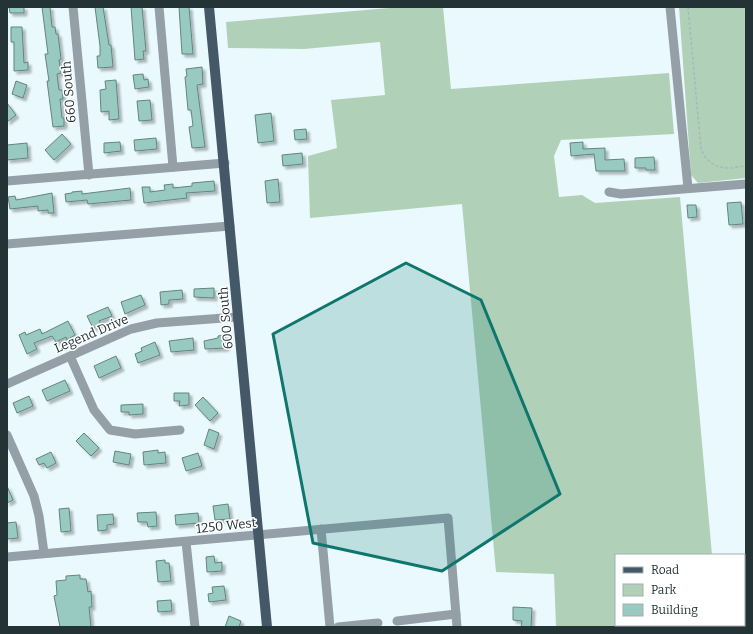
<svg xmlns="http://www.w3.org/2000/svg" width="753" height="634" font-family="Bitter,serif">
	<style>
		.green { fill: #b0d1b8 }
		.building { fill: #98cac2; stroke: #61857f; filter: url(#shadow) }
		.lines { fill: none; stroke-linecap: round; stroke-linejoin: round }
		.path { stroke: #a8b7bb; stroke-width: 1.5; stroke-dasharray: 3 2; stroke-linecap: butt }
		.minor { stroke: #949fa8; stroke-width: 9 }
		.major { stroke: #455868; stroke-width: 10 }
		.marked { fill: #0f766e; fill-opacity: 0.2; stroke: #0f766e; stroke-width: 3; stroke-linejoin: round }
		.labels { text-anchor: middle; stroke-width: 3; stroke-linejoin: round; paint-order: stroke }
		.street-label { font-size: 13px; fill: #243336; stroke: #fff }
	</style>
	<defs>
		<filter id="shadow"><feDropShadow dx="3" dy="3" stdDeviation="1" flood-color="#0004"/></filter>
	</defs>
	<rect width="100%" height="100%" fill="#eaf9fd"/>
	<g class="green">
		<path d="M 401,7 L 443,7 L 451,89 L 669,73 L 674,134 L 561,140 L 554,156 L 559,197 L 582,195 L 595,203 L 680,197 L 712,555 L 616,555 L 616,625 L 718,625 L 718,627 L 556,627 L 554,574 L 496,572 L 462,204 L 310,218 L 308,156 L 337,148 L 331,100 L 385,95 L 380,42 L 304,49 L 228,48 L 226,22 Z"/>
		<path d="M 679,7 L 746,7 L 746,178 L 698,183 L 691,175 Z"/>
	</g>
	<g class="building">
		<path d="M 9,7 L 24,7 L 24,13 L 10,13 Z"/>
		<path d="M 42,7 L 50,7 L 52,27 L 55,27 L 56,34 L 58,34 L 61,59 L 59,60 L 61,73 L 57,74 L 59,90 L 62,90 L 63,99 L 60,99 L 62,118 L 64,118 L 64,126 L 53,127 L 47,81 L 49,81 L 45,54 L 48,54 Z"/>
		<path d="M 95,7 L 103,7 L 109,45 L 111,45 L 113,67 L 98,68 L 97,56 L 100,56 L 100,46 Z"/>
		<path d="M 131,7 L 142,7 L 146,51 L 143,51 L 144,59 L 135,60 Z"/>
		<path d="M 179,7 L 189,7 L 193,54 L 182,54 Z"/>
		<path d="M 11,27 L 22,27 L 24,63 L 28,62 L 28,70 L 14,71 L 14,42 L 11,42 Z"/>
		<path d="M 202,67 L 203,84 L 197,85 L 205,147 L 192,148 L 189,127 L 193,126 L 191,110 L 188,110 L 185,77 L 187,76 L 186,69 Z"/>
		<path d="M 143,74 L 144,80 L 148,79 L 149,87 L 135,89 L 133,75 Z"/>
		<path d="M 116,80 L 119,119 L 109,120 L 109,111 L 101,112 L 100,90 L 106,89 L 105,81 Z"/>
		<path d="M 16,81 L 27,85 L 23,98 L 12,94 Z"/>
		<path d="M 150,100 L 152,120 L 139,121 L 137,101 Z"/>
		<path d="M 7,103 L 16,115 L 7,122 Z"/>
		<path d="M 271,113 L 274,141 L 258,143 L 255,115 Z"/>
		<path d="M 306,129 L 307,139 L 295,140 L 294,130 Z"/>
		<path d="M 62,134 L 71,144 L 54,160 L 45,150 Z"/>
		<path d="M 156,138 L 157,149 L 135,151 L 134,140 Z"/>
		<path d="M 120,142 L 121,151 L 104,153 L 104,143 Z"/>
		<path d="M 583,142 L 583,149 L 605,148 L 605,160 L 624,159 L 625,171 L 596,171 L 594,154 L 571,156 L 570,143 Z"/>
		<path d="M 27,143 L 28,158 L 7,160 L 7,145 Z"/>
		<path d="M 302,153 L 303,164 L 283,166 L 282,155 Z"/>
		<path d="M 654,157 L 655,170 L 646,170 L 646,168 L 635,168 L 635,158 Z"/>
		<path d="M 278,179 L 280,202 L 267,203 L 265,181 Z"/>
		<path d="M 214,181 L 215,191 L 186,193 L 187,198 L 144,203 L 142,187 L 150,187 L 150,192 L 165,190 L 164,185 L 173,184 L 173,188 L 192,186 L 192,183 Z"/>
		<path d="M 130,188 L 131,200 L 88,204 L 87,200 L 66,202 L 65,194 L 72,193 L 72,192 L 82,191 L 82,194 Z"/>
		<path d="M 52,193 L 54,213 L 48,213 L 48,210 L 38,211 L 38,206 L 10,209 L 8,197 L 15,196 L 16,200 Z"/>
		<path d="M 741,202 L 743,224 L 729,225 L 727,203 Z"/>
		<path d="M 687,205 L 696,205 L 697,217 L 688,218 Z"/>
		<path d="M 214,288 L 214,298 L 194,297 L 194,289 Z"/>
		<path d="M 182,290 L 183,299 L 169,300 L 169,304 L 161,305 L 160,292 Z"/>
		<path d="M 141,295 L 145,305 L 125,314 L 121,302 Z"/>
		<path d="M 108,307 L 112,316 L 99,321 L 101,324 L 93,328 L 87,316 Z"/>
		<path d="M 68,321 L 75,335 L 67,340 L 66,337 L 56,342 L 52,336 L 34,343 L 37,349 L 27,354 L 19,335 L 25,332 L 26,335 L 40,329 L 42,334 Z"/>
		<path d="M 225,335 L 226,348 L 205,349 L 204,341 L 218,338 L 218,336 Z"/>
		<path d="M 193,338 L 194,350 L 171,352 L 169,341 Z"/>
		<path d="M 155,342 L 160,355 L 138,363 L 135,354 L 142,351 L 141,348 Z"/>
		<path d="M 116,356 L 121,368 L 99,378 L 94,366 Z"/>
		<path d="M 65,380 L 70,391 L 47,401 L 42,390 Z"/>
		<path d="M 174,393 L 189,393 L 189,405 L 179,406 L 180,401 L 174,401 Z"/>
		<path d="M 29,396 L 33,406 L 17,413 L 13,403 Z"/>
		<path d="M 203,397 L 218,413 L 210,421 L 195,405 Z"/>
		<path d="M 143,404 L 143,414 L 129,415 L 129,412 L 121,412 L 121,405 Z"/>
		<path d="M 209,429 L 219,433 L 214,449 L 204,445 Z"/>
		<path d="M 84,433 L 99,448 L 91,456 L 76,441 Z"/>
		<path d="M 158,450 L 158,453 L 165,452 L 166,463 L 144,465 L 143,452 Z"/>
		<path d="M 115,451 L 131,454 L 129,465 L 113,462 Z"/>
		<path d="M 51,452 L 56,463 L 47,468 L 44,463 L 39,465 L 36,459 Z"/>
		<path d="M 198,453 L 202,466 L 186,471 L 182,458 Z"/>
		<path d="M 7,486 L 13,500 L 7,503 Z"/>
		<path d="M 228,504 L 230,519 L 215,520 L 213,506 Z"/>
		<path d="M 69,508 L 71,531 L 61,532 L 59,509 Z"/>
		<path d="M 156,512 L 157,526 L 148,527 L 147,522 L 138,522 L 137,513 Z"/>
		<path d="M 198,513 L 199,523 L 176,525 L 175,515 Z"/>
		<path d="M 113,514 L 114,524 L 107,525 L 107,530 L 98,531 L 97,515 Z"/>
		<path d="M 16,522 L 18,538 L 7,539 L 7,523 Z"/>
		<path d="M 214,556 L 215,563 L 222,562 L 222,571 L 207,572 L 206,557 Z"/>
		<path d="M 165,560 L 165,563 L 169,563 L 171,581 L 158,582 L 156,561 Z"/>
		<path d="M 80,575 L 80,579 L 86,579 L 88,592 L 91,591 L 92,607 L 89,607 L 91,627 L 60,627 L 54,596 L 57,595 L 56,581 L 66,580 L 66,576 Z"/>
		<path d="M 224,586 L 226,600 L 209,602 L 208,594 L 213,593 L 212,587 Z"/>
		<path d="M 171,600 L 172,611 L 158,612 L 157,601 Z"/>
		<path d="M 513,607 L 532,608 L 531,627 L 521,627 L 522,621 L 513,620 Z"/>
		<path d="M 229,616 L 241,621 L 239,627 L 225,627 Z"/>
	</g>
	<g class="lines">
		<path class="path" d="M 688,7 L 701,149 C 709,169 727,171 746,165"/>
		<g class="minor">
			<path d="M 73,7 L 89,175"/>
			<path d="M 159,7 L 173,167"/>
			<path d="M 670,7 L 688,188"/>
			<path d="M 7,181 L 225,163"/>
			<path d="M 609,192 L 621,194 L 746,184"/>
			<path d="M 7,244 L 230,226"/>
			<path d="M 70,356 L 94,410 L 110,430 L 135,434 L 180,430"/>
			<path d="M 7,384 L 131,329 L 157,323 L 237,317"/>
			<path d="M 7,435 L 34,496 L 39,516 L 44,553"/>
			<path d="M 321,529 L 330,627"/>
			<path d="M 186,542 L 195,627"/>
			<path d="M 7,557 L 448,518 L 457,627"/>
			<path d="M 397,621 L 456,614"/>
			<path d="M 338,627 L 378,623"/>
		</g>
		<path class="major" d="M 209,7 L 267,627"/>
	</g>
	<path class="marked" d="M 406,263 L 481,300 L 560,494 L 442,571 L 313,543 L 273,334 Z"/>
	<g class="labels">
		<g class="street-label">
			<text transform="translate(68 92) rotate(-95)" y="5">660 South</text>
			<text transform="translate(225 318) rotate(-95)" y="5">600 South</text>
			<text transform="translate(91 333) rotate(-23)" y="5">Legend Drive</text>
			<text transform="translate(226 525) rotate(-6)" y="5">1250 West</text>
		</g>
	</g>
	<rect width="753" height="634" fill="none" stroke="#243336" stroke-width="16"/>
	<rect x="615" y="554" width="130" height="72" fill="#ffffff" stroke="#a7adaf"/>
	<rect x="623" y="567" width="20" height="6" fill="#455868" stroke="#a7adaf"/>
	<text x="651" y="574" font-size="12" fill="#243336">Road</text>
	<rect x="623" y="584" width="20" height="12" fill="#b0d1b8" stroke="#a7adaf"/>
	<text x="651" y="594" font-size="12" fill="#243336">Park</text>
	<rect x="623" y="604" width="20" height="12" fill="#98cac2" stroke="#a7adaf"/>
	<text x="651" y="614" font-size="12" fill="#243336">Building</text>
</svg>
